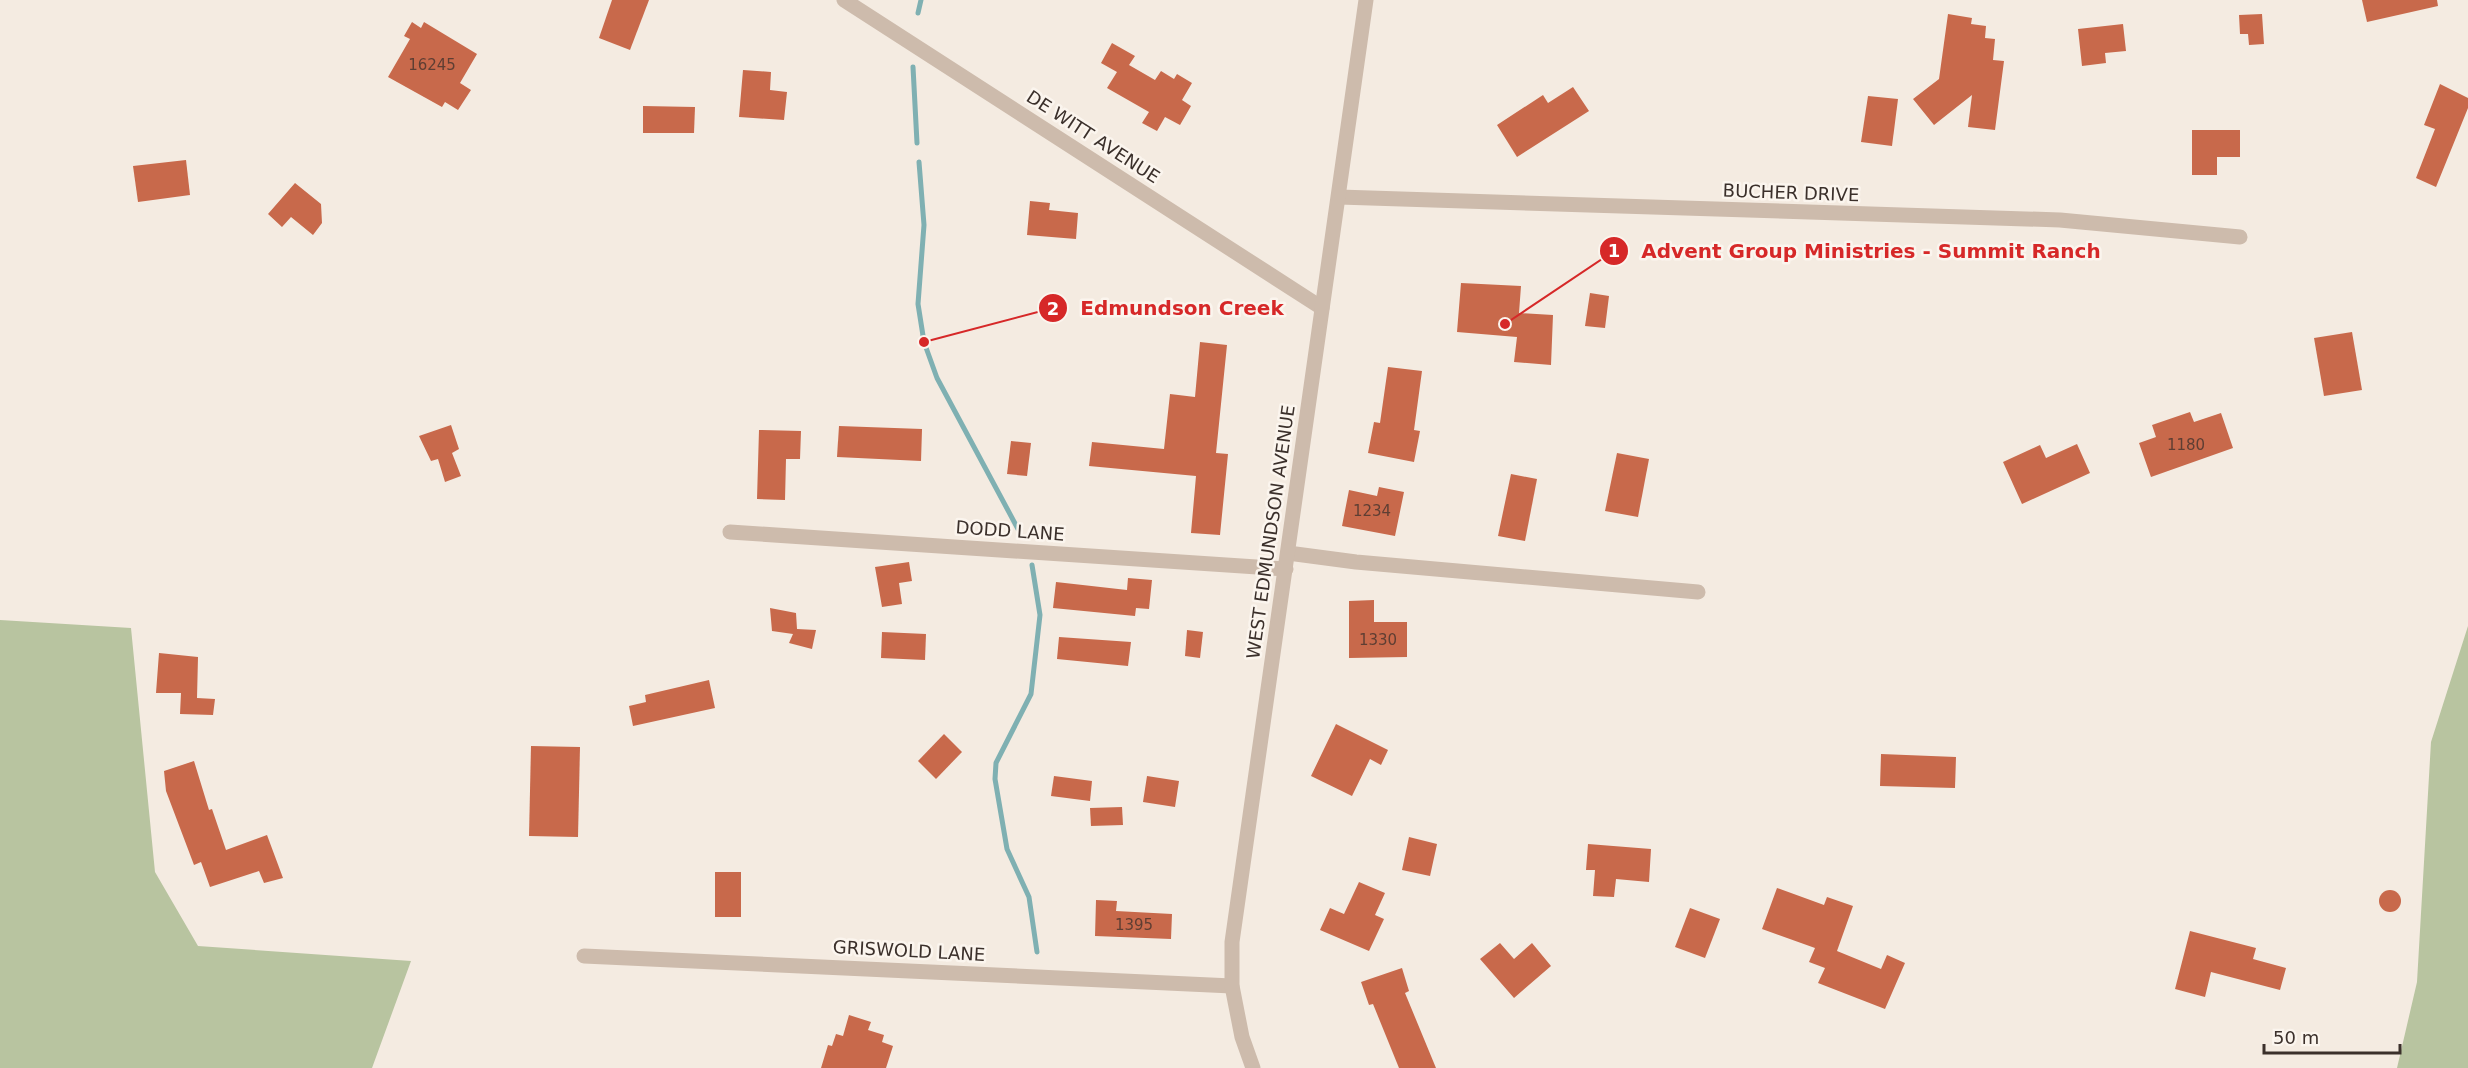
<svg xmlns="http://www.w3.org/2000/svg" width="2468" height="1068" font-family="'DejaVu Sans',sans-serif">
	<style>
		.green { fill: #b8c4a0 }
		.lines { fill: none; stroke-linecap: round; stroke-linejoin: round }
		.stream { stroke: #7fb0b2; stroke-width: 5 }
		.building { fill: #c8694b }
		.minor { stroke: #cdbbac; stroke-width: 15 }
		.labels { text-anchor: middle; stroke-width: 5; stroke-linejoin: round; paint-order: stroke }
		.number-label { font-size: 15px; fill: #5e3e33 }
		.street-label { font-size: 18px; fill: #3b302b; stroke: #fbf5ee }
		.leader { fill: none; stroke: #d62828; stroke-width: 2 }
		.callout-dot { fill: #d62828; stroke: #fbf5ee; stroke-width: 2 }
		.mark-label { font-size: 18px; text-anchor: middle; font-weight: bold; fill: #fff }
		.callout-label { font-size: 20px; text-anchor: middle; font-weight: bold; fill: #d62828; stroke: #fbf5ee; stroke-width: 5; stroke-linejoin: round; paint-order: stroke }
	</style>
	<rect width="100%" height="100%" fill="#f4ebe1"/>
	<g class="green">
		<path d="M 0,620 L 131,628 L 155,872 L 198,946 L 411,961 L 372,1068 L 0,1068 Z"/>
		<path d="M 2468,626 L 2468,1068 L 2397,1068 L 2417,982 L 2431,742 Z"/>
	</g>
	<g class="lines">
		<g class="stream">
			<path d="M 918,13 L 921,0"/>
			<path d="M 913,67 L 917,143"/>
			<path d="M 919,162 L 924,225 L 918,304 L 924,342 L 937,378 L 1018,529"/>
			<path d="M 1032,565 L 1040,615 L 1031,694 L 996,763 L 995,779 L 1007,849 L 1029,897 L 1037,952"/>
		</g>
	</g>
	<g class="building">
		<path d="M 612,0 L 649,0 L 630,50 L 599,38 Z"/>
		<path d="M 2362,0 L 2437,0 L 2438,6 L 2367,22 Z"/>
		<path d="M 1948,14 L 1972,18 L 1971,24 L 1986,26 L 1985,38 L 1995,39 L 1993,60 L 2004,61 L 1995,130 L 1968,127 L 1972,95 L 1934,125 L 1913,99 L 1939,79 Z"/>
		<path d="M 2262,14 L 2264,44 L 2249,45 L 2248,34 L 2240,34 L 2239,15 Z"/>
		<path d="M 412,22 L 421,28 L 424,22 L 477,54 L 460,83 L 471,90 L 458,110 L 445,102 L 442,107 L 388,77 L 410,39 L 404,36 Z"/>
		<path d="M 2123,24 L 2126,51 L 2105,53 L 2106,63 L 2082,66 L 2078,29 Z"/>
		<path d="M 1112,43 L 1135,56 L 1129,65 L 1155,80 L 1161,71 L 1174,79 L 1177,74 L 1192,83 L 1182,100 L 1191,106 L 1180,125 L 1165,117 L 1157,131 L 1142,123 L 1149,112 L 1107,88 L 1117,72 L 1101,63 Z"/>
		<path d="M 743,70 L 771,72 L 770,90 L 787,92 L 784,120 L 739,117 Z"/>
		<path d="M 2440,84 L 2468,98 L 2468,108 L 2436,187 L 2416,178 L 2435,129 L 2424,125 Z"/>
		<path d="M 1573,87 L 1589,111 L 1517,157 L 1497,125 L 1543,95 L 1548,103 Z"/>
		<path d="M 1868,96 L 1898,99 L 1892,146 L 1861,142 Z"/>
		<path d="M 643,106 L 695,107 L 694,133 L 643,133 Z"/>
		<path d="M 2192,130 L 2240,130 L 2240,157 L 2217,157 L 2217,175 L 2192,175 Z"/>
		<path d="M 186,160 L 190,195 L 138,202 L 133,166 Z"/>
		<path d="M 295,183 L 321,204 L 322,223 L 313,235 L 291,217 L 282,227 L 268,214 Z"/>
		<path d="M 1030,201 L 1050,203 L 1049,210 L 1078,213 L 1076,239 L 1027,235 Z"/>
		<path d="M 1461,283 L 1521,286 L 1519,313 L 1553,315 L 1551,365 L 1514,362 L 1517,337 L 1457,332 Z"/>
		<path d="M 1590,293 L 1609,296 L 1605,328 L 1585,326 Z"/>
		<path d="M 2352,332 L 2362,390 L 2324,396 L 2314,338 Z"/>
		<path d="M 1200,342 L 1227,345 L 1216,453 L 1228,454 L 1220,535 L 1191,533 L 1196,476 L 1089,466 L 1092,442 L 1164,449 L 1170,394 L 1195,397 Z"/>
		<path d="M 1388,367 L 1422,371 L 1414,430 L 1420,431 L 1414,462 L 1368,453 L 1374,422 L 1380,423 Z"/>
		<path d="M 2190,412 L 2194,422 L 2221,413 L 2233,448 L 2151,477 L 2139,443 L 2156,437 L 2152,425 Z"/>
		<path d="M 451,425 L 459,449 L 452,453 L 461,476 L 445,482 L 438,459 L 431,461 L 419,436 Z"/>
		<path d="M 839,426 L 922,429 L 921,461 L 837,457 Z"/>
		<path d="M 759,430 L 801,431 L 800,459 L 786,459 L 785,500 L 757,499 Z"/>
		<path d="M 1011,441 L 1031,443 L 1027,476 L 1007,474 Z"/>
		<path d="M 2077,444 L 2090,473 L 2022,504 L 2003,462 L 2040,445 L 2046,458 Z"/>
		<path d="M 1617,453 L 1649,459 L 1638,517 L 1605,511 Z"/>
		<path d="M 1511,474 L 1537,479 L 1525,541 L 1498,536 Z"/>
		<path d="M 1379,487 L 1404,492 L 1395,536 L 1342,526 L 1349,490 L 1377,496 Z"/>
		<path d="M 909,562 L 912,581 L 899,583 L 902,604 L 882,607 L 875,567 Z"/>
		<path d="M 1128,578 L 1152,580 L 1149,609 L 1136,608 L 1135,616 L 1053,608 L 1056,582 L 1127,590 Z"/>
		<path d="M 1374,600 L 1374,622 L 1407,622 L 1407,657 L 1349,658 L 1349,601 Z"/>
		<path d="M 770,608 L 796,613 L 797,629 L 816,630 L 812,649 L 789,643 L 793,634 L 772,631 Z"/>
		<path d="M 1187,630 L 1203,632 L 1200,658 L 1185,656 Z"/>
		<path d="M 882,632 L 926,634 L 925,660 L 881,658 Z"/>
		<path d="M 1059,637 L 1131,642 L 1128,666 L 1057,659 Z"/>
		<path d="M 159,653 L 198,657 L 197,698 L 215,699 L 213,715 L 180,714 L 181,693 L 156,693 Z"/>
		<path d="M 709,680 L 715,708 L 633,726 L 629,706 L 646,702 L 645,695 Z"/>
		<path d="M 1336,724 L 1388,750 L 1381,765 L 1370,759 L 1352,796 L 1311,776 Z"/>
		<path d="M 944,734 L 962,752 L 936,779 L 918,761 Z"/>
		<path d="M 531,746 L 580,747 L 578,837 L 529,836 Z"/>
		<path d="M 1881,754 L 1956,757 L 1955,788 L 1880,786 Z"/>
		<path d="M 194,761 L 209,810 L 212,809 L 226,850 L 267,835 L 283,878 L 264,883 L 259,871 L 210,887 L 201,862 L 194,865 L 166,791 L 164,771 Z"/>
		<path d="M 1054,776 L 1092,781 L 1090,801 L 1051,796 Z"/>
		<path d="M 1147,776 L 1179,781 L 1175,807 L 1143,802 Z"/>
		<path d="M 1122,807 L 1123,825 L 1091,826 L 1090,808 Z"/>
		<path d="M 1409,837 L 1437,844 L 1430,876 L 1402,870 Z"/>
		<path d="M 1588,844 L 1651,849 L 1649,882 L 1616,879 L 1614,897 L 1593,896 L 1595,870 L 1586,870 Z"/>
		<rect x="715" y="872" width="26" height="45"/>
		<path d="M 1359,882 L 1385,893 L 1375,915 L 1384,919 L 1369,951 L 1320,930 L 1330,908 L 1344,914 Z"/>
		<path d="M 1777,888 L 1824,905 L 1827,897 L 1853,906 L 1837,951 L 1881,969 L 1887,955 L 1905,963 L 1885,1009 L 1818,983 L 1825,968 L 1809,962 L 1815,948 L 1762,929 Z"/>
		<circle cx="2390" cy="901" r="11"/>
		<path d="M 1096,900 L 1117,901 L 1116,911 L 1172,914 L 1171,939 L 1095,936 Z"/>
		<path d="M 1690,908 L 1720,919 L 1705,958 L 1675,947 Z"/>
		<path d="M 2190,931 L 2256,948 L 2253,959 L 2286,968 L 2280,990 L 2211,972 L 2205,997 L 2175,989 Z"/>
		<path d="M 1500,943 L 1514,959 L 1532,943 L 1551,966 L 1514,998 L 1480,959 Z"/>
		<path d="M 1402,968 L 1409,991 L 1405,993 L 1436,1068 L 1399,1068 L 1373,1004 L 1369,1005 L 1361,982 Z"/>
		<path d="M 849,1015 L 871,1022 L 868,1030 L 884,1035 L 882,1042 L 893,1046 L 886,1068 L 821,1068 L 828,1045 L 832,1046 L 836,1034 L 843,1036 Z"/>
	</g>
	<g class="lines">
		<g class="minor">
			<path d="M 844,0 L 1322,308"/>
			<path d="M 1339,197 L 2060,220 L 2240,237"/>
			<path d="M 730,532 L 1286,569"/>
			<path d="M 1288,553 L 1356,562 L 1698,592"/>
			<path d="M 584,956 L 1232,986"/>
			<path d="M 1253,1068 L 1242,1037 L 1232,986 L 1232,942 L 1366,0"/>
		</g>
	</g>
	<g class="labels">
		<g class="number-label">
			<text x="432" y="70">16245</text>
			<text x="2186" y="450">1180</text>
			<text x="1372" y="516">1234</text>
			<text x="1378" y="645">1330</text>
			<text x="1134" y="930">1395</text>
		</g>
		<g class="street-label">
			<text transform="translate(1093 137) rotate(33)" y="6">DE WITT AVENUE</text>
			<text transform="translate(1791 193) rotate(2)" y="6">BUCHER DRIVE</text>
			<text transform="translate(1010 531) rotate(4)" y="6">DODD LANE</text>
			<text transform="translate(1271 532) rotate(-82)" y="6">WEST EDMUNDSON AVENUE</text>
			<text transform="translate(909 951) rotate(3)" y="6">GRISWOLD LANE</text>
		</g>
	</g>
	<path class="leader" d="M1505 324L1614 251M924 342L1053 308"/>
	<g class="callout-dot">
		<circle cx="1505" cy="324" r="6"/>
		<circle cx="924" cy="342" r="6"/>
		<circle cx="1614" cy="251" r="15"/>
		<circle cx="1053" cy="308" r="15"/>
	</g>
	<g class="mark-label">
		<text x="1614" y="257">1</text>
		<text x="1053" y="315">2</text>
	</g>
	<g class="callout-label">
		<text x="1871" y="258">Advent Group Ministries - Summit Ranch</text>
		<text x="1182" y="315">Edmundson Creek</text>
	</g>
	<path d="M2264 1044v9h136v-9" fill="none" stroke="#3b302b" stroke-width="3"/>
	<text x="2273" y="1044" font-size="18" fill="#3b302b" stroke="#fbf5ee" stroke-width="4.5" paint-order="stroke">50 m</text>
</svg>
